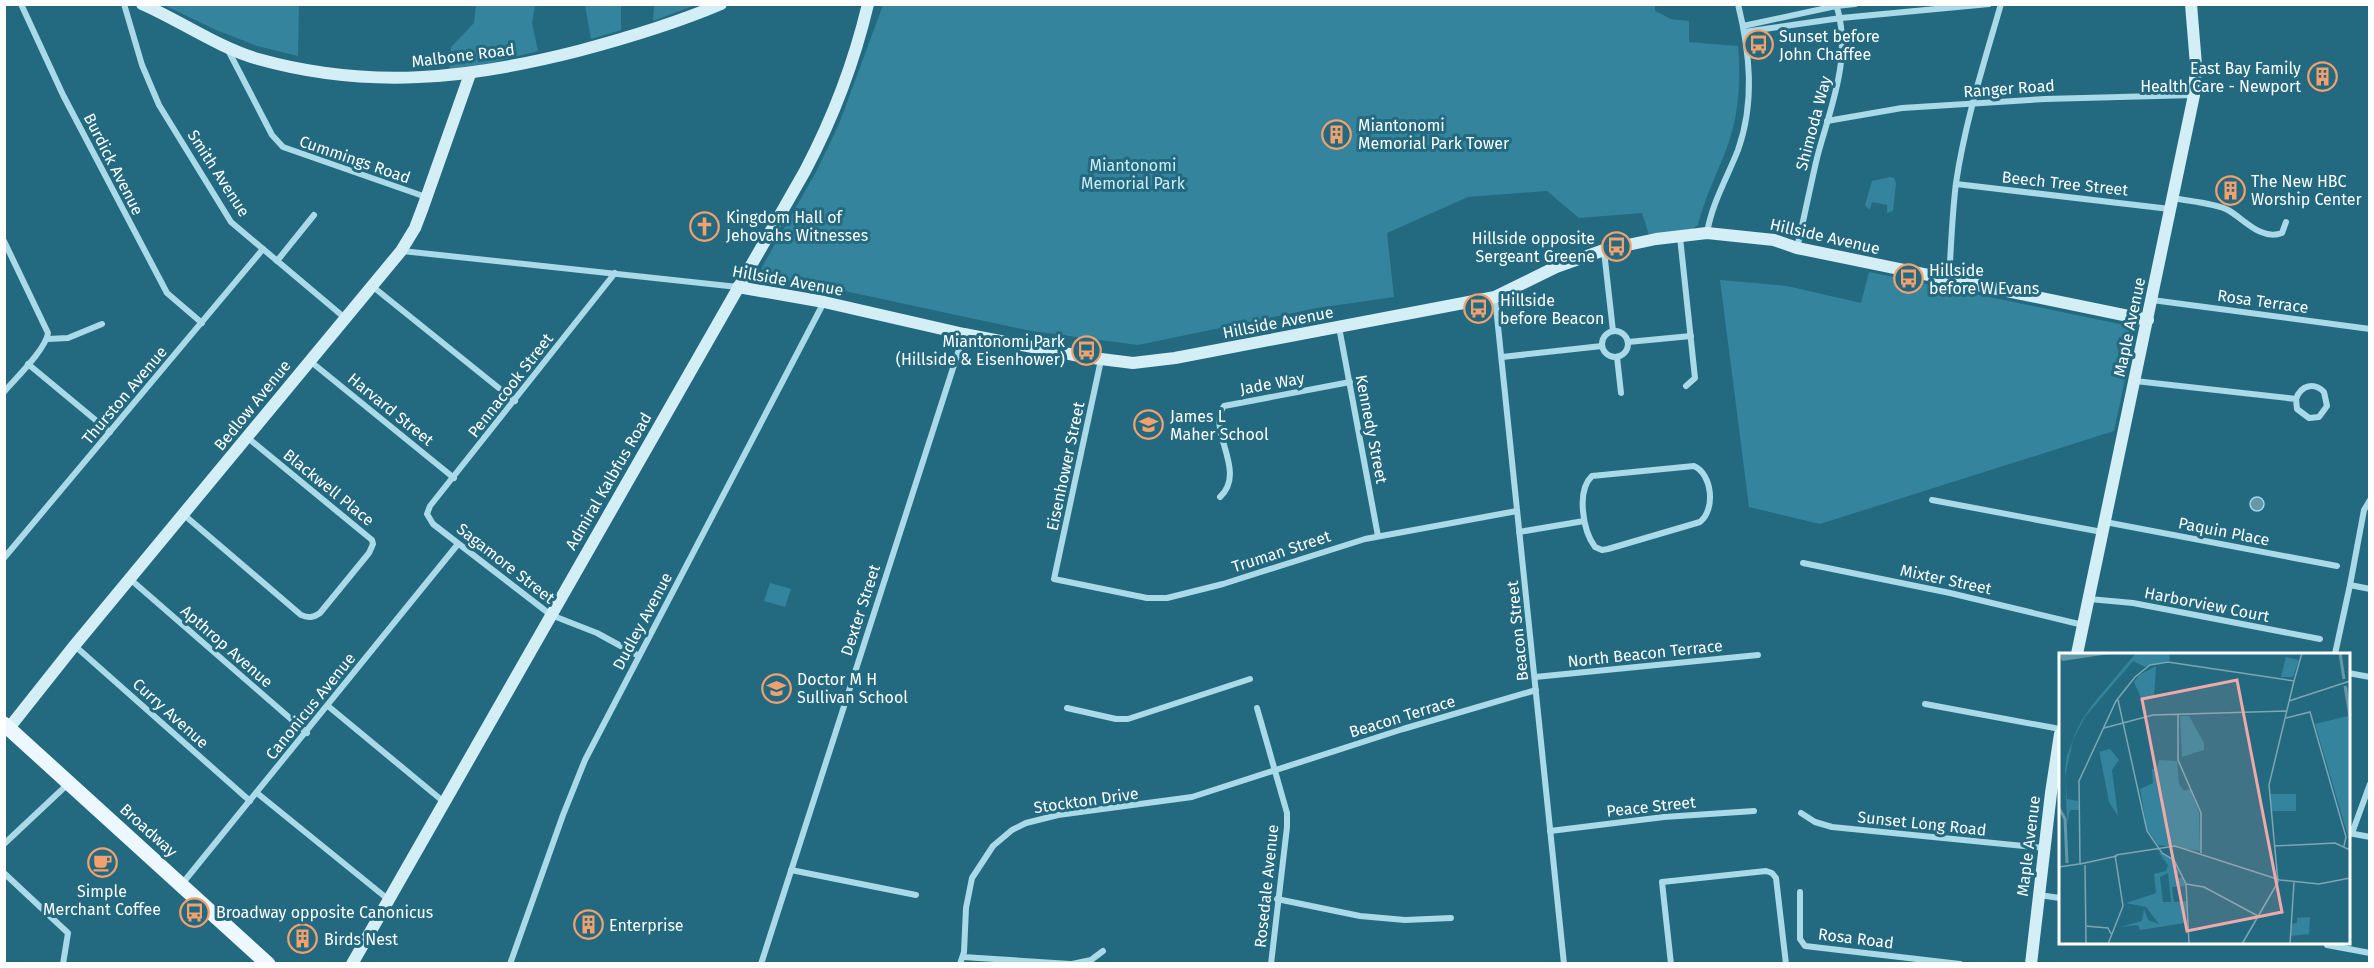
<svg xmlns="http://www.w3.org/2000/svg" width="2374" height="968" font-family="'Fira Sans',sans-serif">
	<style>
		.green { fill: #33849c }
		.water { fill: #6698a8; stroke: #9ed8e8; stroke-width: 1.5 }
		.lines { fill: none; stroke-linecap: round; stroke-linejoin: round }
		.street { stroke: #aad9e7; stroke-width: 6 }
		.secondary { stroke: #d4eef6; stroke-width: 12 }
		.primary { stroke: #ecf8fd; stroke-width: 15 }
		.labels { text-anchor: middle; stroke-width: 6; stroke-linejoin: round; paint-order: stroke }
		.poi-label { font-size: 16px; fill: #fff; stroke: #236a81; text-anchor: start }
		.street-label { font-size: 16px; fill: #fff; stroke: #236a81 }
		.park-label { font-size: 16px; fill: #cdedf5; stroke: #236a81 }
		.inset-river { fill: none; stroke: #6698a8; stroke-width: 3 }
		.inset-road { fill: none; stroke: #7ba6b3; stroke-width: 1.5 }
		.view { fill: #efa9a9; fill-opacity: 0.15; stroke: #efa9a9; stroke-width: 3 }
		.inset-edge { fill: none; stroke: #fff; stroke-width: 3 }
	</style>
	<rect width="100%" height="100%" fill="#236a81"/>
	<g class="green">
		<path d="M 1655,4 L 1655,11 L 1671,19 L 1689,21 L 1689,42 L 1738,46 C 1741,78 1739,111 1729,142 C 1719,170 1705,196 1698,225 L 1692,229 L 1649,235 L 1642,213 L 1579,218 L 1547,191 L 1468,197 L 1387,233 L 1394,297 L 1317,308 L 1138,345 L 1031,331 L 840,290 L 836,294 L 767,281 L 762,276 L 762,267 L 816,172 L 839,124 L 883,5 Z"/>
		<path d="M 164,5 L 299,5 L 298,56 L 257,46 L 216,30 Z"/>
		<path d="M 476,5 L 535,5 L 532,23 L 538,51 L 475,67 L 449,71 L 451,47 L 474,23 Z"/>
		<path d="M 585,5 L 621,5 L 621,30 L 591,39 Z"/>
		<path d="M 654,5 L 654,4 L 695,5 L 653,21 Z"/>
		<path d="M 1890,177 L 1894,178 L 1896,183 L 1893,211 L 1887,213 L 1887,205 L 1872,202 L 1870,209 L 1867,208 L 1865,205 L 1872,181 Z"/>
		<path d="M 1869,272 L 2134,327 L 2132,338 L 2119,337 L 2117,349 L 2127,351 L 2130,356 L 2114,431 L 1820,524 L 1749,507 L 1720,280 L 1787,286 L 1861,303 Z"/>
		<path d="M 770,583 L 791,589 L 785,607 L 764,601 Z"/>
	</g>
	<circle class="water" cx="2257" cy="504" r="7"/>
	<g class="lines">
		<g class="street">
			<path d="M 21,4 L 63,95 L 167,293 L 202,323"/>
			<path d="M 124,4 L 142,65 L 159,105 L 231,222 L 345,318"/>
			<path d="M 1743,26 L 1836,6 L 1855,4"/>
			<path d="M 1744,32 L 1841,18 L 1989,4"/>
			<path d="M 227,48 L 272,135 L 283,147 L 426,197"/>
			<path d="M 1827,121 L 1902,108 L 2045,99 L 2194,95"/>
			<path d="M 1956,184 L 2170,209"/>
			<path d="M 2173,198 C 2188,201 2215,203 2228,210 C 2244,219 2261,241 2282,233 L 2286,222"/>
			<path d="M 1707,233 C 1712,203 1727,178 1738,150 C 1755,102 1750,53 1738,4"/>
			<path d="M 1680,237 L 1695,378 L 1686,386"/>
			<path d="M 4,241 L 48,333 C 46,349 16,378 4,392"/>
			<path d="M 1797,248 C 1804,218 1810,188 1817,158 C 1830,108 1853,57 1836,4"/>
			<path d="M 402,251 L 738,287"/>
			<path d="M 1604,251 L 1613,331"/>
			<path d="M 277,261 L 314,215"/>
			<path d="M 615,273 L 430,506 L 427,514 L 433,524 L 551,615 L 597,633 L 639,656"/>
			<path d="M 1949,280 C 1951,248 1952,215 1956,183 C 1965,122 1984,63 2001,4"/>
			<path d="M 372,286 L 515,401"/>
			<path d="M 1495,297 L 1564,964"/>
			<path d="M 2152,300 L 2370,329"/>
			<path d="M 1339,327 L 1378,536"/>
			<circle cx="1615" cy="344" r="13"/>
			<path d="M 48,339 L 68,338 L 102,324"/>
			<path d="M 1628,342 L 1691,336"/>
			<path d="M 1502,357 L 1602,346"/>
			<path d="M 1617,357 L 1621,393"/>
			<path d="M 1101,360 L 1054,579 L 1147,598 L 1167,598 L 1223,584 L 1365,539 L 1517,511"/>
			<path d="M 310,361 L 454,478"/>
			<path d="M 28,364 L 110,432"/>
			<path d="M 2135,381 L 2296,399 C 2301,385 2314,382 2324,392 L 2327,406 L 2319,417 L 2309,418 L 2297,409 L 2296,399"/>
			<path d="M 1694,466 C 1712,474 1716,509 1700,522 L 1608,549 L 1602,550 L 1595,547 C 1583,531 1576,491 1592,476 Z"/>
			<path d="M 1220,497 C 1248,471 1206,430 1224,406 L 1350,382"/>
			<path d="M 1932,500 L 2102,532"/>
			<path d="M 2370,500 L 2364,510 L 2350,585 L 2370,589"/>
			<path d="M 183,514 L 301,615 C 309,618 313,618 320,613 L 369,553 L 373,544 L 372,540 L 248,438"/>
			<path d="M 2105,522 L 2337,566"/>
			<path d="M 1519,532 L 1584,521"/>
			<path d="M 4,558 L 263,249"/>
			<path d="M 1803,563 L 1950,593 L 2083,625"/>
			<path d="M 130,579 L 307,733"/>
			<path d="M 2089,599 L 2133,603 L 2320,639"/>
			<path d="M 75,646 L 250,801"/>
			<path d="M 2335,654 L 2350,585"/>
			<path d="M 2348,673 L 2370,677"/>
			<path d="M 1535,677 L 1758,655"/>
			<path d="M 1925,704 L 2060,729"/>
			<path d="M 328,706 L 444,802"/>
			<path d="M 1067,708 L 1116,719 L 1128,719 L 1250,679"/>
			<path d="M 1257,708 L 1287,813 L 1287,827 L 1271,964"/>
			<path d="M 257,793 L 389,900"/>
			<path d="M 1801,813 L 1815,822 L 1832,827 L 2044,848"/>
			<path d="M 1550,831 L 1664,817 L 1754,811"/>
			<path d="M 2349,833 L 2370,837"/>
			<path d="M 2352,833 L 2370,784"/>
			<path d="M 4,844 L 69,783"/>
			<path d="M 791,870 L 916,895"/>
			<path d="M 4,873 L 68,933 L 63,964"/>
			<path d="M 182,884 L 458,544"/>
			<path d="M 1800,892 L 1800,939 L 1805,946 L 1960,964"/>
			<path d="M 2039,895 L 2060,898"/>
			<path d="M 1277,899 L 1360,916 L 1405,920 L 1451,918"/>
			<path d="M 2327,945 L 2370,953"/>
			<path d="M 963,957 L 1070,964"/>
			<path d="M 510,964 L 563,815 L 585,760 L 824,302"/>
			<path d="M 761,964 L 964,334"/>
			<path d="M 960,964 L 964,952 L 966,908 L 972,878 L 993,846 L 1012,830 L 1026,823 L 1058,815 L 1192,797 L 1403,729 L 1536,690"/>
			<path d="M 1072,964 L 1091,960 L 1103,951"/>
			<path d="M 1671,964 L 1662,882 L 1766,871 L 1772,873 L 1776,878 L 1786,964"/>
		</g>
		<g class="secondary">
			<path d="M 142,4 C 181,21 217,47 258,59 C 369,90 468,79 578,51 C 627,38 674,24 721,4"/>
			<path d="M 738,287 L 824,302 L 964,334 L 1085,357 L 1133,363 L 1175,358 L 1495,297 L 1556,267 L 1604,250 L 1656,239 L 1707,233 L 1774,240 L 1797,248 L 2148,320"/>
			<path d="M 2077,654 L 2194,95 L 2196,65 L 2191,4"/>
			<path d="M 9,728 L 74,646 L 401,251 L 415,228 L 423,207 L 470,74"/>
			<path d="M 352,964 L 805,171 C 833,118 854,63 868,4"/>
			<path d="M 2031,964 L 2051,793 L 2060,734"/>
		</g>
		<path class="primary" d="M 4,724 L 268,964"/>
	</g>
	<defs>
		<symbol id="bus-ring" viewBox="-11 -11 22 22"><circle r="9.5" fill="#236a81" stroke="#f2a06d" stroke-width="1.5"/><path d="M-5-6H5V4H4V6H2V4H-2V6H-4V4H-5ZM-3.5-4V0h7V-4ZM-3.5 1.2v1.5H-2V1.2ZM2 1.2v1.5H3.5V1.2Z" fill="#f2a06d"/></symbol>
		<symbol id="building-ring" viewBox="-11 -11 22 22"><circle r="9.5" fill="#236a81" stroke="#f2a06d" stroke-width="1.5"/><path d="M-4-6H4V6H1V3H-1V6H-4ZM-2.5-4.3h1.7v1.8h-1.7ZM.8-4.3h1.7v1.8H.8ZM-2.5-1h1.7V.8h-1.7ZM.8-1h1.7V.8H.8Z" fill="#f2a06d"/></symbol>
		<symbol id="church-ring" viewBox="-11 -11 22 22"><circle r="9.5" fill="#236a81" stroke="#f2a06d" stroke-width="1.5"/><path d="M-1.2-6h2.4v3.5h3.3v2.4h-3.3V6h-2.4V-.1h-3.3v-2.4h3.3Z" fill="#f2a06d"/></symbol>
		<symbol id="school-ring" viewBox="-11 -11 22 22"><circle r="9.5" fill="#236a81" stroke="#f2a06d" stroke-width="1.5"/><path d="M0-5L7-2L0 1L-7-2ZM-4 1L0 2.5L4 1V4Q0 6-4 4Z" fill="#f2a06d"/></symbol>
		<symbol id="cafe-ring" viewBox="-11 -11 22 22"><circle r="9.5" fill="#236a81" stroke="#f2a06d" stroke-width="1.5"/><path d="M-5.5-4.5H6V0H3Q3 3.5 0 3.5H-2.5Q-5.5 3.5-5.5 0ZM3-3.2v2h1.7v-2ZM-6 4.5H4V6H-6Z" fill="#f2a06d"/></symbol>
	</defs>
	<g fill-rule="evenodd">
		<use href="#bus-ring" x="1742" y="28" width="33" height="33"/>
		<use href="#building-ring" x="2306" y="60" width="33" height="33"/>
		<use href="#building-ring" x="1320" y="118" width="33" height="33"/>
		<use href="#building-ring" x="2214" y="174" width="33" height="33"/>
		<use href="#church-ring" x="688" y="210" width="33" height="33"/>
		<use href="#bus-ring" x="1600" y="230" width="33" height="33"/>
		<use href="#bus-ring" x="1892" y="262" width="33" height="33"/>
		<use href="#bus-ring" x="1462" y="292" width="33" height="33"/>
		<use href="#bus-ring" x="1070" y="334" width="33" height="33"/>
		<use href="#school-ring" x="1132" y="408" width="33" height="33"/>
		<use href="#school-ring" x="760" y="672" width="33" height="33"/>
		<use href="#cafe-ring" x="86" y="846" width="33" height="33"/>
		<use href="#bus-ring" x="178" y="896" width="33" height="33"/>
		<use href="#building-ring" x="572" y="908" width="33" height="33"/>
		<use href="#building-ring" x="286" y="922" width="33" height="33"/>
	</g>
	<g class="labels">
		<g class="poi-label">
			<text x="1779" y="42">Sunset before<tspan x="1779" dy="18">John Chaffee</tspan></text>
			<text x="2301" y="74" text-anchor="end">East Bay Family<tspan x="2301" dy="18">Health Care - Newport</tspan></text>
			<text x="1358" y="131">Miantonomi<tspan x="1358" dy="18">Memorial Park Tower</tspan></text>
			<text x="2251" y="187">The New HBC<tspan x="2251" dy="18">Worship Center</tspan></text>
			<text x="726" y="223">Kingdom Hall of<tspan x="726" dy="18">Jehovahs Witnesses</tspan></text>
			<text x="1595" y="244" text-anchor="end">Hillside opposite<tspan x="1595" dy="18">Sergeant Greene</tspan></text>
			<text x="1929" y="276">Hillside<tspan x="1929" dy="18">before W Evans</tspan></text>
			<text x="1500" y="306">Hillside<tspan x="1500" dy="18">before Beacon</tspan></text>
			<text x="1065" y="347" text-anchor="end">Miantonomi Park<tspan x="1065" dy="18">(Hillside &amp; Eisenhower)</tspan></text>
			<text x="1170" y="422">James L<tspan x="1170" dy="18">Maher School</tspan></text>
			<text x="797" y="685">Doctor M H<tspan x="797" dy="18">Sullivan School</tspan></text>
			<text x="102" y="897" text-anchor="middle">Simple<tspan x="102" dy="18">Merchant Coffee</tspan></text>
			<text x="216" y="918">Broadway opposite Canonicus</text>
			<text x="609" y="931">Enterprise</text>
			<text x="324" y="945">Birds Nest</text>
		</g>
		<g class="street-label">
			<text transform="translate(463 55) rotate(-7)" y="6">Malbone Road</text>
			<text transform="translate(2009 88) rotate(-4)" y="6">Ranger Road</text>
			<text transform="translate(1813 123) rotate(-75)" y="6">Shimoda Way</text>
			<text transform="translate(355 159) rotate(19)" y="6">Cummings Road</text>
			<text transform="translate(114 164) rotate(63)" y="6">Burdick Avenue</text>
			<text transform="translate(219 173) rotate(57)" y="6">Smith Avenue</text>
			<text transform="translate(2065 183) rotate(6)" y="6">Beech Tree Street</text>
			<text transform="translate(1825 236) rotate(13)" y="6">Hillside Avenue</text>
			<text transform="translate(788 280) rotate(10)" y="6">Hillside Avenue</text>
			<text transform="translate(2263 301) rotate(8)" y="6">Rosa Terrace</text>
			<text transform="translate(1278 322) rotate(-11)" y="6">Hillside Avenue</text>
			<text transform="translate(2129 327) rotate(-78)" y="6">Maple Avenue</text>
			<text transform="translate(1272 383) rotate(-10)" y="6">Jade Way</text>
			<text transform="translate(510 385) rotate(-52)" y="6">Pennacook Street</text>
			<text transform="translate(124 395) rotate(-50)" y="6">Thurston Avenue</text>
			<text transform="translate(252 405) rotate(-51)" y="6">Bedlow Avenue</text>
			<text transform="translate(391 409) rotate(39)" y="6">Harvard Street</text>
			<text transform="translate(1372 429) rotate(79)" y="6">Kennedy Street</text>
			<text transform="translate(1065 466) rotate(-78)" y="6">Eisenhower Street</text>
			<text transform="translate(608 481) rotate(-60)" y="6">Admiral Kalbfus Road</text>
			<text transform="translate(329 487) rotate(39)" y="6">Blackwell Place</text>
			<text transform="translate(2224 531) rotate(11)" y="6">Paquin Place</text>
			<text transform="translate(1281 551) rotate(-18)" y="6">Truman Street</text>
			<text transform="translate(506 563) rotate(38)" y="6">Sagamore Street</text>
			<text transform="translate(1946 579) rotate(12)" y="6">Mixter Street</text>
			<text transform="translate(2207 604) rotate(11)" y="6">Harborview Court</text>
			<text transform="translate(860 610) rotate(-72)" y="6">Dexter Street</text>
			<text transform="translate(642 621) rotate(-62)" y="6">Dudley Avenue</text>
			<text transform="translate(1517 631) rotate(-96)" y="6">Beacon Street</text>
			<text transform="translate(227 646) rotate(41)" y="6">Apthrop Avenue</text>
			<text transform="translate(1645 653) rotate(-6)" y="6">North Beacon Terrace</text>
			<text transform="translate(310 706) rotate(-51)" y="6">Canonicus Avenue</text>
			<text transform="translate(171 713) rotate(42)" y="6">Curry Avenue</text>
			<text transform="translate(1402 716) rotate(-17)" y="6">Beacon Terrace</text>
			<text transform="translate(1086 800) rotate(-8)" y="6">Stockton Drive</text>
			<text transform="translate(1651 806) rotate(-6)" y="6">Peace Street</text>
			<text transform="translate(1922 823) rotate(6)" y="6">Sunset Long Road</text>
			<text transform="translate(149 830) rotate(42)" y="6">Broadway</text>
			<text transform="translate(2028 846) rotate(-83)" y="6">Maple Avenue</text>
			<text transform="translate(1266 886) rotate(-84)" y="6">Rosedale Avenue</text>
			<text transform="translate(1856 938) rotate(7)" y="6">Rosa Road</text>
		</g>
		<g class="park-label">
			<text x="1133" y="171">Miantonomi<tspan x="1133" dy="18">Memorial Park</tspan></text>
		</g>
	</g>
	<g transform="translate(2059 653)">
		<rect width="291" height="291" fill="#236a81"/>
		<path d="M 77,0 L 110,0 L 111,7 L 86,14 L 74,8 L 26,64 L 14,87 L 6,124 L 8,146 L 19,148 L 20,157 L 11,157 L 8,171 L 6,117 L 8,103 L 16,81 L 23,67 L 34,51 ZM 227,4 L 240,7 L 234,24 L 222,24 ZM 97,13 L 95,44 L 82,45 L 75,29 L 80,22 ZM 287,32 L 291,39 L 291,190 L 256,71 L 289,63 ZM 121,63 L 130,63 L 145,90 L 145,97 L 123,104 ZM 39,92 L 40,99 L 51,96 L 60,107 L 53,117 L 59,163 L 50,149 ZM 100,107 L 118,108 L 120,131 L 125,138 L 131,136 L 140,160 L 141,198 L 99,192 L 88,176 L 81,136 L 94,130 L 93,116 L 98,116 ZM 211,141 L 237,141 L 237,158 L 213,158 ZM 99,199 L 112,205 L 118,214 L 112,216 L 120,217 L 117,226 L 123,224 L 127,233 L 113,234 L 115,249 L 128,248 L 126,270 L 81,277 L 79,272 L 61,274 L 83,268 L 85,256 L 89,267 L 100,271 L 87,254 L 67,250 L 97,240 L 95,221 L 107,218 L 109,212 ZM 109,220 L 112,249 L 104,249 L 101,224 ZM 251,264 L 250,281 L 232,283 L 232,271 L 238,270 L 238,265 Z" fill="#33849c" fill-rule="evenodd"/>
		<path d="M 0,0 L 57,0 L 3,8 Z" fill="#6698a8"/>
		<path class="inset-river" d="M 281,0 L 285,26M 286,33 L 291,63M 0,155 L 6,166 L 8,210"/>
		<path class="inset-road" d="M 59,47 L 88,178 L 103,200 L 115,207 L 127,231 L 130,291M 230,48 L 291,28M 119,62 L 119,107 L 142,160 L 142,200M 227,65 L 251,59 L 287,184 L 285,193M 45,75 L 94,62 L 227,58M 216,193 L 276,190 L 291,197M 57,202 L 116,193 L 221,227 L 260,231 L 291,225M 58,203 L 21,211 L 20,128 L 57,48 L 76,24 L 91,12 L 109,9 L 235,28 L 243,0M 26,212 L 27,291M 0,214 L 20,211M 127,231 L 145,234 L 199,263M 26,273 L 49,275 L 52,281M 49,291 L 64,253 L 56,202M 183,291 L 219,229 L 210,132 L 235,28M 231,291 L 235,229"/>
		<path class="view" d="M 178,27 L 223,259 L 128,278 L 83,46 Z"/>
		<rect width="291" height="291" class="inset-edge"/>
	</g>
	<rect width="2374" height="968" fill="none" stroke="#ffffff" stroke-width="12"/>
</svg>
